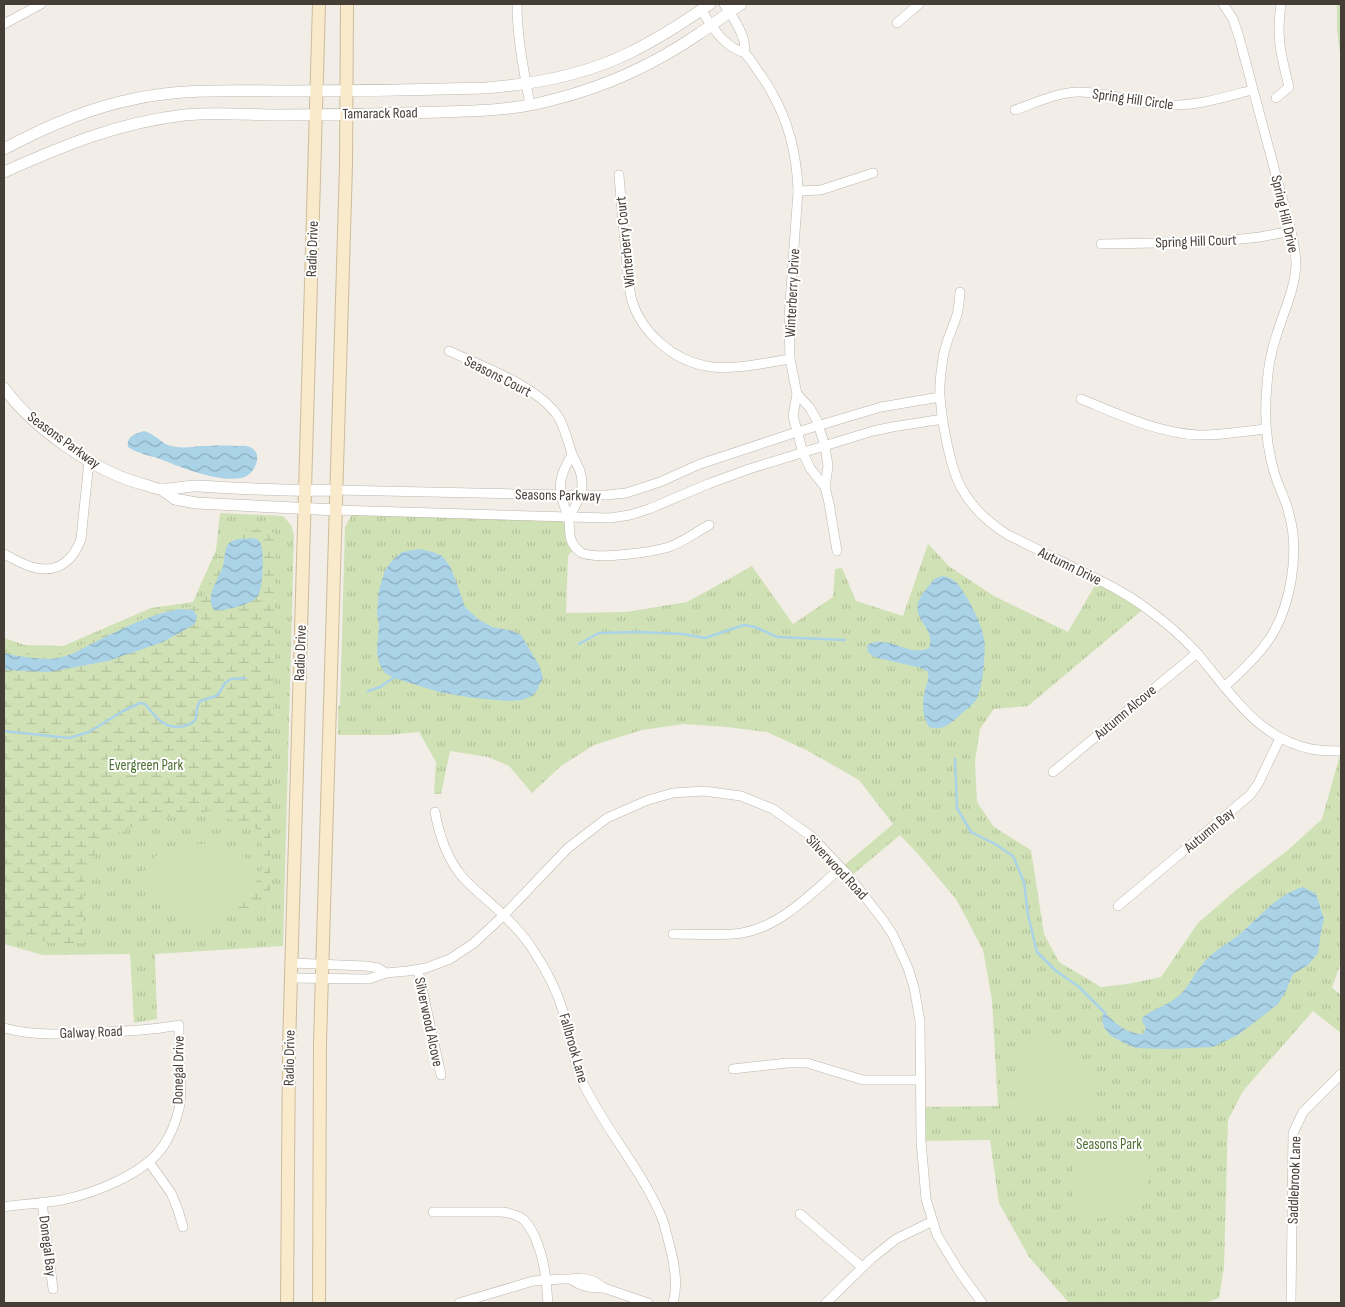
<svg xmlns="http://www.w3.org/2000/svg" width="1345" height="1307" font-family="'Sofia Sans Condensed',sans-serif">
	<style>
		.grass { fill: url(#grass-tufts) }
		.forest { fill: url(#forest-crowns) }
		.wetland { fill: url(#wetland-marsh) }
		.pitch { fill: #d0e1b5 }
		.water { fill: url(#water-waves) }
		.lines { fill: none; stroke-linecap: round; stroke-linejoin: round }
		.stream { stroke: #aad3e8; stroke-width: 2.5 }
		.minor-casing { stroke: #bcb5ab; stroke-width: 10 }
		.tertiary-casing { stroke: #bcb5ab; stroke-width: 12 }
		.secondary-casing { stroke: #ccbc9c; stroke-width: 14 }
		.minor { stroke: #fff; stroke-width: 9 }
		.tertiary { stroke: #fff; stroke-width: 11 }
		.secondary { stroke: #f8eacb; stroke-width: 12 }
		.labels { text-anchor: middle; stroke-width: 4; stroke-linejoin: round; paint-order: stroke }
		.street-label { font-size: 15px; fill: #443e37; stroke: #fff }
		.park-label { font-size: 15px; fill: #4d6f31; stroke: #fff }
	</style>
	<defs>
		<pattern id="grass-tufts" width="24" height="20" patternUnits="userSpaceOnUse" patternTransform="scale(1.25)"><rect width="24" height="20" fill="#d0e1b5"/><path d="M3 7l-1-3M5 7V3M7 7l1-3M15 17l-1-3M17 17v-4M19 17l1-3" fill="none" stroke="#b4c29c"/></pattern>
		<pattern id="forest-crowns" width="20" height="18" patternUnits="userSpaceOnUse" patternTransform="scale(1.25)"><rect width="20" height="18" fill="#d0e1b5"/><path d="M2 6a3 3 0 1 1 6 0M12 15a3 3 0 1 1 6 0" fill="none" stroke="#b4c29c"/></pattern>
		<pattern id="wetland-marsh" width="20" height="14" patternUnits="userSpaceOnUse" patternTransform="scale(1.25)"><rect width="20" height="14" fill="#d0e1b5"/><path d="M1 5h8M5 5V1M11 12h8M15 12V8" fill="none" stroke="#b4c29c"/></pattern>
		<pattern id="water-waves" width="16" height="10" patternUnits="userSpaceOnUse" patternTransform="scale(1.25)"><rect width="16" height="10" fill="#aad3e8"/><path d="M0 5q4-4 8 0t8 0" fill="none" stroke="#8cadbd"/></pattern>
	</defs>
	<rect width="100%" height="100%" fill="#f2eee7"/>
	<g class="grass">
		<path d="M 354,511 L 569,517 L 575,547 L 568,556 L 566,613 L 626,612 L 687,602 L 752,566 L 793,624 L 833,597 L 835,569 L 842,568 L 856,601 L 903,616 L 928,544 L 950,567 L 994,596 L 1068,632 L 1098,580 L 1146,607 L 1028,706 L 994,709 L 980,729 L 975,761 L 977,802 L 994,827 L 1031,850 L 1044,934 L 1059,962 L 1101,987 L 1127,984 L 1161,977 L 1198,923 L 1236,890 L 1288,850 L 1322,819 L 1341,751 L 1341,962 L 1332,988 L 1341,995 L 1341,1033 L 1313,1011 L 1243,1091 L 1228,1120 L 1224,1267 L 1219,1298 L 1205,1303 L 1069,1303 L 1029,1257 L 999,1203 L 990,1140 L 921,1141 L 921,1107 L 998,1106 L 992,1000 L 983,950 L 956,899 L 918,854 L 900,835 L 850,877 L 841,868 L 893,824 L 859,780 L 808,751 L 767,732 L 727,727 L 684,724 L 642,730 L 594,745 L 561,766 L 532,793 L 509,766 L 488,757 L 450,751 L 441,794 L 434,794 L 436,762 L 419,732 L 389,735 L 338,735 L 338,706 L 340,706 L 345,527 Z"/>
		<path d="M 220,513 L 283,516 L 291,525 L 294,535 L 283,946 L 155,954 L 157,1019 L 134,1023 L 130,954 L 43,955 L 4,944 L 4,638 L 25,645 L 63,646 L 151,608 L 193,602 L 216,550 Z"/>
	</g>
	<path class="forest" d="M 1337,4 L 1341,4 L 1341,62 L 1337,29 Z"/>
	<path class="wetland" d="M 255,529 C 263,529 269,529 275,534 L 276,551 L 270,889 L 268,902 L 263,910 L 260,911 L 236,915 L 233,914 L 233,912 L 247,896 L 261,874 L 263,854 L 259,831 L 254,827 L 238,823 L 210,811 L 143,821 L 100,844 L 84,876 L 83,943 L 54,943 L 4,935 L 4,649 L 32,654 L 54,655 L 71,650 L 158,611 L 196,606 C 211,590 217,559 224,538 L 237,531 Z"/>
	<g class="pitch">
		<path d="M 192,844 L 216,844 L 235,850 L 251,862 L 258,879 L 208,935 L 201,935 L 139,878 L 152,859 L 168,847 Z"/>
		<path d="M 1018,1038 C 1025,1038 1033,1037 1041,1038 C 1071,1042 1091,1060 1096,1091 C 1097,1098 1096,1107 1096,1114 L 1027,1116 L 1018,1105 Z"/>
		<path d="M 1082,1145 L 1144,1147 C 1156,1182 1143,1214 1103,1218 C 1093,1219 1082,1216 1073,1213 L 1073,1155 Z"/>
	</g>
	<g class="water">
		<path d="M 144,431 C 158,435 162,446 177,447 C 185,448 193,447 200,446 C 212,446 223,445 235,446 C 240,446 245,445 250,447 C 265,454 254,476 241,478 C 216,482 183,468 160,459 C 149,455 138,454 128,447 C 126,436 135,434 144,431 Z"/>
		<path d="M 252,538 C 257,539 260,540 261,545 C 264,553 263,589 258,596 C 253,604 223,612 214,610 C 204,597 219,579 223,566 C 225,558 224,549 229,543 C 234,538 246,539 252,538 Z"/>
		<path d="M 419,549 L 433,552 L 442,556 L 450,566 L 456,581 L 465,607 L 478,619 L 492,627 L 513,631 L 521,635 L 540,667 L 543,678 L 537,690 L 532,696 L 522,700 L 508,701 L 473,698 L 439,692 L 394,678 L 385,673 L 379,663 L 377,652 L 379,625 L 377,613 L 379,590 L 385,570 L 393,560 L 402,552 Z"/>
		<path d="M 944,576 C 949,578 953,579 957,583 C 967,595 982,624 984,639 C 986,652 983,688 976,700 C 972,706 964,711 959,716 C 948,725 943,731 929,727 C 922,716 922,703 925,690 C 927,682 930,679 927,671 L 921,668 L 874,657 L 868,652 L 867,645 C 886,633 911,658 929,648 C 938,624 900,618 928,587 C 935,579 933,578 944,576 Z"/>
		<path d="M 180,609 L 193,610 L 197,616 L 195,624 L 163,642 L 108,661 L 49,672 L 4,670 L 4,653 C 15,656 39,659 50,659 C 67,658 82,649 97,641 C 124,628 150,614 180,609 Z"/>
		<path d="M 1303,887 L 1316,894 L 1324,919 L 1321,932 L 1318,953 L 1308,965 L 1293,974 L 1286,991 L 1278,1004 L 1238,1035 L 1213,1047 L 1169,1049 L 1136,1048 L 1124,1043 L 1111,1036 L 1105,1029 L 1102,1022 L 1103,1014 L 1105,1013 C 1116,1024 1127,1034 1143,1034 L 1146,1028 L 1143,1023 L 1142,1018 C 1152,1009 1166,1006 1176,998 C 1187,990 1193,975 1202,965 C 1212,951 1228,944 1241,933 C 1260,916 1277,895 1303,887 Z"/>
	</g>
	<g class="lines">
		<g class="stream">
			<path d="M 579,644 L 599,633 L 638,632 L 683,634 L 705,638 L 744,625 L 755,627 L 777,637 L 845,640"/>
			<path d="M 368,691 L 380,687 L 395,677"/>
			<path d="M 4,731 L 69,738 L 89,732 L 123,711 L 140,703 L 145,704 C 156,718 165,730 184,726 C 188,725 193,723 195,720 C 197,717 196,713 197,709 C 197,706 199,704 200,701 L 216,696 L 219,693 L 225,683 L 231,679 L 245,678"/>
			<path d="M 955,759 L 957,808 L 971,832 L 995,844 L 1013,856 L 1024,882 L 1028,915 L 1037,952 L 1056,971 L 1078,986 L 1105,1013"/>
		</g>
		<defs>
			<g id="minor">
				<path d="M 517,4 C 517,38 524,71 530,105"/>
				<path d="M 724,4 C 732,15 740,27 744,41 C 745,45 744,49 745,53 C 747,56 750,59 752,62 C 758,72 766,81 771,91 C 789,122 797,156 798,191 L 789,317 L 790,359 L 797,394 L 793,416 L 803,453 L 810,468 L 825,487 L 829,503 L 837,551"/>
				<path d="M 1223,4 L 1233,19 L 1239,37 L 1291,231 C 1293,241 1296,253 1296,264 C 1295,290 1283,313 1276,337 C 1271,352 1268,368 1267,385 C 1264,415 1266,446 1275,475 C 1279,488 1286,500 1289,514 C 1300,552 1291,608 1268,641 C 1255,659 1240,673 1224,687"/>
				<path d="M 701,10 C 714,29 723,46 745,53"/>
				<path d="M 897,23 L 919,4"/>
				<path d="M 4,24 L 41,4"/>
				<path d="M 1276,98 L 1289,87 C 1281,55 1276,37 1281,4"/>
				<path d="M 1015,110 C 1035,103 1056,93 1077,92 C 1108,91 1138,105 1169,105 C 1198,106 1225,97 1252,90"/>
				<path d="M 619,175 C 621,200 623,226 626,251 C 627,268 628,285 632,301 C 642,333 673,360 706,366 C 731,371 764,363 790,359"/>
				<path d="M 798,191 L 821,190 L 873,173"/>
				<path d="M 1101,244 L 1214,242 L 1260,237 L 1291,231"/>
				<path d="M 960,292 C 959,301 959,310 956,318 C 951,332 945,344 943,358 C 941,371 939,384 940,397 C 942,421 950,469 962,489 C 973,509 989,523 1008,535 C 1033,547 1058,560 1083,572 C 1105,583 1126,593 1146,608 C 1164,621 1182,636 1197,653 C 1230,692 1257,738 1311,749 C 1321,751 1331,751 1341,751"/>
				<path d="M 449,351 C 482,366 540,387 559,418 C 565,429 568,442 572,454 C 574,460 578,465 580,471 C 586,491 578,501 569,517"/>
				<path d="M 797,394 L 810,408 L 817,421 L 825,446 L 828,466 L 825,487"/>
				<path d="M 1081,399 C 1118,414 1157,433 1198,435 C 1220,436 1244,431 1266,429"/>
				<path d="M 572,455 C 564,468 557,482 562,498 C 563,504 566,510 568,516 C 571,527 567,539 576,548 C 578,550 580,552 582,553 C 598,560 652,552 669,547 C 683,542 696,532 709,525"/>
				<path d="M 336,490 L 561,495 L 607,495 L 626,493 L 660,482 L 700,464 L 797,432 L 881,407 L 940,397"/>
				<path d="M 336,510 L 569,517 L 610,518 L 630,515 L 649,509 L 708,484 L 749,469 L 873,431 L 892,427 L 943,419"/>
				<path d="M 4,554 C 14,559 25,566 36,568 C 59,573 74,559 81,539 L 89,461"/>
				<path d="M 1053,772 L 1197,653"/>
				<path d="M 435,812 C 439,834 446,856 460,874 C 473,890 490,901 504,916 C 516,927 527,940 535,953 C 546,970 556,989 562,1008 C 570,1032 572,1058 582,1081 C 604,1128 642,1170 662,1218 C 666,1229 668,1240 671,1251 C 675,1268 678,1286 673,1303"/>
				<path d="M 1118,906 L 1250,795 L 1258,784 L 1280,738"/>
				<path d="M 673,934 C 695,934 722,936 742,933 C 782,926 811,893 841,868"/>
				<path d="M 291,963 L 366,966 L 378,968 L 386,973"/>
				<path d="M 418,970 L 441,1075"/>
				<path d="M 291,978 L 369,979 L 386,973 L 408,971 L 426,968 L 450,959 L 474,943 L 504,915 L 568,848 L 607,818 L 648,800 L 673,793 L 704,791 L 741,796 L 773,809 L 812,837 L 848,875 L 883,920 L 893,935 L 908,968 L 914,987 L 920,1021 L 921,1141 L 926,1199 L 937,1235 L 959,1271 L 982,1303"/>
				<path d="M 4,1028 C 37,1037 72,1034 105,1032 C 130,1031 155,1030 179,1025 C 179,1041 179,1056 180,1071 C 180,1083 182,1097 179,1109 C 176,1121 171,1134 164,1145 C 145,1174 95,1193 62,1200 C 45,1203 27,1204 9,1206 L 4,1207"/>
				<path d="M 733,1069 L 787,1063 L 807,1063 L 863,1080 L 921,1080"/>
				<path d="M 149,1162 L 171,1193 L 178,1210 L 183,1227"/>
				<path d="M 42,1202 L 53,1289"/>
				<path d="M 433,1212 L 502,1212 C 510,1213 518,1215 524,1220 C 529,1225 532,1231 535,1237 C 545,1261 546,1278 548,1303"/>
				<path d="M 800,1214 L 862,1267"/>
				<path d="M 571,1279 C 581,1287 592,1288 604,1288"/>
				<path d="M 459,1303 L 533,1281 L 562,1279 L 571,1279 L 581,1278 L 594,1281 L 604,1288 L 648,1303"/>
				<path d="M 826,1303 L 871,1259 L 896,1239 L 933,1221"/>
				<path d="M 1291,1303 L 1293,1133 L 1303,1112 L 1341,1074"/>
			</g>
			<g id="tertiary">
				<path d="M 4,149 C 45,127 88,108 134,99 C 185,88 237,91 289,91 C 354,91 420,90 486,88 C 535,84 585,75 629,53 C 658,39 684,22 710,4"/>
				<path d="M 4,172 C 65,145 117,123 184,115 C 217,112 249,115 281,115 C 334,115 388,114 441,112 C 478,111 516,110 552,100 C 605,87 655,64 700,33 C 714,24 727,13 741,4"/>
				<path d="M 4,388 C 33,428 98,474 146,485 C 151,487 156,489 161,489 C 174,490 187,485 199,486 C 245,489 290,491 336,490"/>
				<path d="M 161,489 L 175,499 L 196,503 L 336,510"/>
			</g>
			<g id="secondary">
				<path d="M 287,1303 L 289,1047 L 319,4"/>
				<path d="M 319,1303 L 320,1043 L 346,165 L 347,4"/>
			</g>
		</defs>
		<use href="#minor" class="minor-casing"/>
		<use href="#tertiary" class="tertiary-casing"/>
		<use href="#secondary" class="secondary-casing"/>
		<use href="#minor" class="minor"/>
		<use href="#tertiary" class="tertiary"/>
		<use href="#secondary" class="secondary"/>
	</g>
	<g class="labels">
		<g class="street-label">
			<text transform="translate(1133 99) rotate(8)" y="5">Spring Hill Circle</text>
			<text transform="translate(380 113) rotate(-1)" y="5">Tamarack Road</text>
			<text transform="translate(1285 214) rotate(77)" y="5">Spring Hill Drive</text>
			<text transform="translate(1196 241) rotate(-2)" y="5">Spring Hill Court</text>
			<text transform="translate(625 242) rotate(-96)" y="5">Winterberry Court</text>
			<text transform="translate(312 249) rotate(-88)" y="5">Radio Drive</text>
			<text transform="translate(792 293) rotate(-87)" y="5">Winterberry Drive</text>
			<text transform="translate(498 376) rotate(27)" y="5">Seasons Court</text>
			<text transform="translate(64 440) rotate(36)" y="5">Seasons Parkway</text>
			<text transform="translate(558 495) rotate(1)" y="5">Seasons Parkway</text>
			<text transform="translate(1070 566) rotate(26)" y="5">Autumn Drive</text>
			<text transform="translate(300 653) rotate(-88)" y="5">Radio Drive</text>
			<text transform="translate(1125 712) rotate(-40)" y="5">Autumn Alcove</text>
			<text transform="translate(1209 830) rotate(-40)" y="5">Autumn Bay</text>
			<text transform="translate(837 867) rotate(47)" y="5">Silverwood Road</text>
			<text transform="translate(429 1022) rotate(78)" y="5">Silverwood Alcove</text>
			<text transform="translate(91 1032) rotate(-2)" y="5">Galway Road</text>
			<text transform="translate(574 1048) rotate(74)" y="5">Fallbrook Lane</text>
			<text transform="translate(289 1058) rotate(-89)" y="5">Radio Drive</text>
			<text transform="translate(178 1070) rotate(-89)" y="5">Donegal Drive</text>
			<text transform="translate(1294 1180) rotate(-88)" y="5">Saddlebrook Lane</text>
			<text transform="translate(48 1246) rotate(83)" y="5">Donegal Bay</text>
		</g>
		<g class="park-label">
			<text x="146" y="770">Evergreen Park</text>
			<text x="1109" y="1149">Seasons Park</text>
		</g>
	</g>
	<rect width="1345" height="1307" fill="none" stroke="#443e37" stroke-width="10"/>
</svg>
